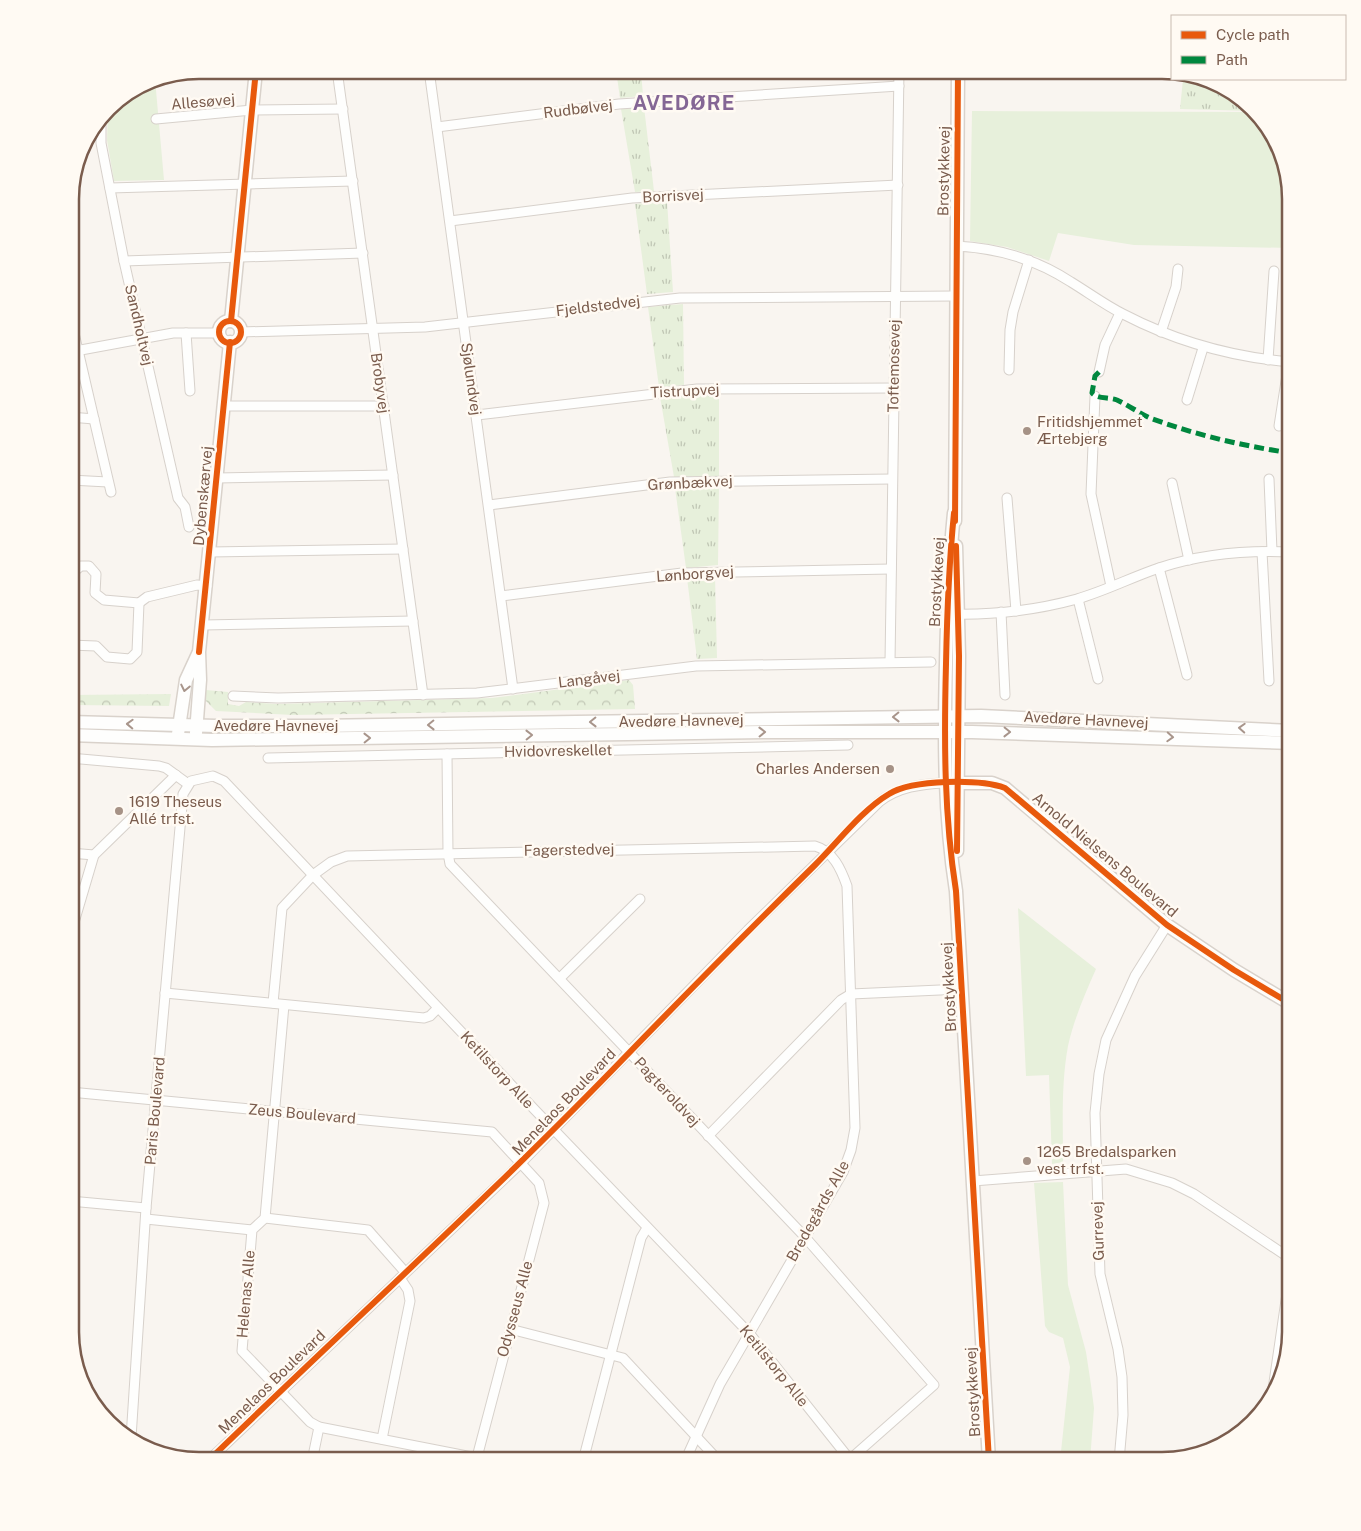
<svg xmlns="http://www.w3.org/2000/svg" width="1361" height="1531" font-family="'Public Sans',sans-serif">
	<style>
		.grass { fill: url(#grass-tufts) }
		.forest { fill: url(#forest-crowns) }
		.green { fill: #e7f0db }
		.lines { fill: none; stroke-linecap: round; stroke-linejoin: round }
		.street-casing { stroke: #d7d1cb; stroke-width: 11 }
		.secondary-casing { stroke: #d9d2cb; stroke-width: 15 }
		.street { stroke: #fefefd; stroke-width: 9 }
		.secondary { stroke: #fefefd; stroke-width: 12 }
		.quiet { stroke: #00873e; stroke-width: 5; stroke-dasharray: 10 5; stroke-linecap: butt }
		.cycleway-casing { stroke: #fffaf3; stroke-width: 9 }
		.cycleway { stroke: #e8590c; stroke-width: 6 }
		.oneway { stroke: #a8958b }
		.poi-dot { fill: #a69286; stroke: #fffaf3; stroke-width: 2 }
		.labels { text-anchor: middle; stroke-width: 5; stroke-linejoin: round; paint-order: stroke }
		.street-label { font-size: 15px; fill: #7a5c4d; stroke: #fffaf3 }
		.poi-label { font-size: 15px; fill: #7a5c4d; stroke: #fffaf3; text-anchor: start }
		.district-label { font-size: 20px; font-weight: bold; letter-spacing: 1px; fill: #846695; stroke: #fffaf3 }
		.rim { fill: none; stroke: #7a5c4d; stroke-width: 2.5 }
	</style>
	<defs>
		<pattern id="grass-tufts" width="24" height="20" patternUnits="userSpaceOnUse" patternTransform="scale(1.25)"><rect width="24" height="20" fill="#e7f0db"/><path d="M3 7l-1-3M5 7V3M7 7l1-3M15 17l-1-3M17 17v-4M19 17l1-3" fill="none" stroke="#c0c6b4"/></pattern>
		<pattern id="forest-crowns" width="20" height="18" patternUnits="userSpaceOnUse" patternTransform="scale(1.25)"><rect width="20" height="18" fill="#e7f0db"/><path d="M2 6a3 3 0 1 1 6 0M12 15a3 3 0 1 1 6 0" fill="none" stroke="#c0c6b4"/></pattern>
	</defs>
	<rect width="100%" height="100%" fill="#f9f5f0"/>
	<g class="grass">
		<path d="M 616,70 L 641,70 L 643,96 L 620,98 Z"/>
		<path d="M 1183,79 C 1217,79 1228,89 1253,111 L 1180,109 Z"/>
		<path d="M 644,107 L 654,191 L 635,192 L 621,109 Z"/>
		<path d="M 667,201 L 673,292 L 647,294 L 635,204 Z"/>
		<path d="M 683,304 L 684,385 L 659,387 L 648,307 Z"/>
		<path d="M 719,394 L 719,476 L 674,477 L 660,397 Z"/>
		<path d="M 719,487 L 718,565 L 686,568 L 675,488 Z"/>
		<path d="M 715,576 L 717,658 L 697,659 L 687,578 Z"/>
	</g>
	<g class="forest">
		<path d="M 71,187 L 79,224 L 70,226 L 70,190 Z"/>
		<path d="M 629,680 L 633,685 L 635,709 L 293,715 L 216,711 L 205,700 L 206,690 L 228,692 L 228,704 L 239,706 L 246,702 L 277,704 L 492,698 Z"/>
		<path d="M 171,694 L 169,706 L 70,705 L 70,695 Z"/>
	</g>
	<g class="green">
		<path d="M 155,79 L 164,180 L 114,181 L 107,140 L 108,109 L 114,102 Z"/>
		<path d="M 972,111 L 1254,112 C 1293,146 1291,200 1291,248 L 1134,245 L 1058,233 L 1049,261 L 1007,247 L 970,241 Z"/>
		<path d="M 1018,908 L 1096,969 C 1085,994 1074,1019 1068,1046 C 1061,1084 1063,1123 1063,1162 L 1052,1164 L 1049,1075 L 1026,1076 Z"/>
		<path d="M 1063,1182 L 1068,1285 L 1086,1352 L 1091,1385 L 1094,1408 L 1090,1461 L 1060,1461 L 1070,1367 L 1063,1338 L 1049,1332 L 1045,1326 L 1034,1183 Z"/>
	</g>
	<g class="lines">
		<defs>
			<g id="street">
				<path d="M 337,70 L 423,695"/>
				<path d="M 429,70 L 513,689"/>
				<path d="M 101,119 L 101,143 L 124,261 L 178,498 L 185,507 L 189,527"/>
				<path d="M 156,119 L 252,110 L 343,109"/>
				<path d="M 437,127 L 619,104 L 899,86"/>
				<path d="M 110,188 L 353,181"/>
				<path d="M 450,221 L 632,198 L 898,185"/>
				<path d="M 956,246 C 998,248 1036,259 1071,282 C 1089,293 1105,305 1123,314 C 1177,342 1231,357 1291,362"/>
				<path d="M 124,261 L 363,253"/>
				<path d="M 70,316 L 111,492"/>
				<path d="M 241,332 L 425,327 L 680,298 L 955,296"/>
				<path d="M 1161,332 L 1176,287 L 1178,269"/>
				<path d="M 186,333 L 190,391"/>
				<path d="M 70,352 L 173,333 L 219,333"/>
				<path d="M 1268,360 L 1274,271"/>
				<path d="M 1009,370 L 1010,330 L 1013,312 L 1029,260"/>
				<path d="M 1099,372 L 1105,345 L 1120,313"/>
				<path d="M 1095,396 L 1091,494 L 1111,586"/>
				<path d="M 1187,400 L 1203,348"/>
				<path d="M 224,406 L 384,406"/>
				<path d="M 477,415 L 697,389 L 894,388"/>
				<path d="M 70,417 L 94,419"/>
				<path d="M 1279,426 L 1289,362"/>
				<path d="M 217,478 L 393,475"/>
				<path d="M 1269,479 L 1272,551"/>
				<path d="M 70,480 L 108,482"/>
				<path d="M 1172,483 L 1189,560"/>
				<path d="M 1007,498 L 1016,611"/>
				<path d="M 489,505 L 670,482 L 892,479"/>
				<path d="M 210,552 L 403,549"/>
				<path d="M 1262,552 L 1269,681"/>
				<path d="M 1159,568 L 1187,675"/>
				<path d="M 70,569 L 76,570 L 81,566 L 89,566 L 96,574 L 95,593 L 104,600 L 139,603 L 147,597 L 197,585 L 207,586"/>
				<path d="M 501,596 L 682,573 L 891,569"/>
				<path d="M 1078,599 L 1098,679"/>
				<path d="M 1001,612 L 1005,695"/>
				<path d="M 952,614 C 994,615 1037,610 1077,599 C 1105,591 1132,577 1159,568 C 1201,554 1247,550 1291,552"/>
				<path d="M 203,625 L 413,621"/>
				<path d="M 70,645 L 96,646 L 107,657 L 130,659 L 137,652 L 139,603"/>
				<path d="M 890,662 L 899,70"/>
				<path d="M 233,696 L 278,698 L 477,693 L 696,666 L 931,662"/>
				<path d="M 447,754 L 448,853 L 450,864 L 805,1237 L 934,1385 L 848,1461"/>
				<path d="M 70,758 L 159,766 L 166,768 L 188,784"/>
				<path d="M 268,758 L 848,745"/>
				<path d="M 70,853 L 94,855"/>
				<path d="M 70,936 L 94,855 L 176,775"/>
				<path d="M 560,978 L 640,899"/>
				<path d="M 165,993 L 424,1018 L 430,1016 L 438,1008"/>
				<path d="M 273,1003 L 282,908 L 313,875 L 331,862 L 347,856 L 815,846 C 833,851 841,869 847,886 L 855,1128 L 851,1150 L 843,1172 L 720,1384 L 685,1461"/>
				<path d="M 284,1005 L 265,1218 L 252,1230 L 242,1351 L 310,1422 L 319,1427 L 477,1458"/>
				<path d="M 70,1092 L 492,1132 L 539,1183 L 544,1203 L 476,1461"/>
				<path d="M 708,1136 L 841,1000 L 851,994 L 962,989"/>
				<path d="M 973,1181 L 1126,1169 L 1172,1183 L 1194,1194 L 1291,1259"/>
				<path d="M 70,1201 L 146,1208"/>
				<path d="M 265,1218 L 368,1230 L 405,1272"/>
				<path d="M 146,1219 L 252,1230"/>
				<path d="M 510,1329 L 623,1358 L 719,1461"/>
				<path d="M 1272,1396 L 1290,1273"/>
				<path d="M 131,1438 L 146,1208 L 183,794 L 191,781 L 213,776 L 224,781 L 535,1110 L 749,1333 L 851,1461"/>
				<path d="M 382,1439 L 410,1301 L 408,1290 L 400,1278"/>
				<path d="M 208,1461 L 521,1163 L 748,930 L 879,802 C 898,787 921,784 945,783"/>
				<path d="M 312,1461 L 319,1427"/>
				<path d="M 583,1461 L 641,1238 L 647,1228"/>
				<path d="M 1119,1461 L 1123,1415 L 1122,1377 L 1118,1349 L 1100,1274 L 1095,1113 L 1099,1074 L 1106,1040 L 1135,976 L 1167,925"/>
			</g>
			<g id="secondary">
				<path d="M 231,321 L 256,70"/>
				<circle cx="230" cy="332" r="11"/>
				<path d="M 954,513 C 949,563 947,613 946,664 C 944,740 944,815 956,891 L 989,1461"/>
				<path d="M 955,521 L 958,70"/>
				<path d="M 956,546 L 959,656 L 957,851"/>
				<path d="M 70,722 L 216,726 L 316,726 L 981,716 L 1291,731"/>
				<path d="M 196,733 L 200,680 L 199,652 L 230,342"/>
				<path d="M 178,734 L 186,680 L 198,654"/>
				<path d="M 70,735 L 212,740 L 768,732 L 972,732 L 1291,743"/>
				<path d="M 950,783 L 992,783 L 1005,788 L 1167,925 L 1234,970 L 1291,1004"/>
			</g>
		</defs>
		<use href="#street" class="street-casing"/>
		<use href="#secondary" class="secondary-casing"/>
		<use href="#street" class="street"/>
		<use href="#secondary" class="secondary"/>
		<path class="quiet" d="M 1099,372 L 1095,376 L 1092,393 C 1097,399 1109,397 1117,400 C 1128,405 1139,413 1150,418 C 1196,435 1243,446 1291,453"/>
		<defs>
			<g id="cycleway">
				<path d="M 231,321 L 256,70"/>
				<circle cx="230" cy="332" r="11"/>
				<path d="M 954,513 C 949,563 947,613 946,664 C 944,740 944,815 956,891 L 989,1461"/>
				<path d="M 955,521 L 958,70"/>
				<path d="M 956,546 L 959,656 L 957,851"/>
				<path d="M 199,652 L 230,342"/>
				<path d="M 208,1461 C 347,1326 491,1196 626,1056 C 688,992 751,928 815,865 C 838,842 862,810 889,794 C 913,779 980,779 1005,788 L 1167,925 L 1234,970 L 1291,1004"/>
			</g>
		</defs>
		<use href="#cycleway" class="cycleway-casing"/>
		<use href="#cycleway" class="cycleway"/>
	</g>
	<defs><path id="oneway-chevron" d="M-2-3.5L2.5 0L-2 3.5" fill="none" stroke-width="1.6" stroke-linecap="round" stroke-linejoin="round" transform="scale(1.25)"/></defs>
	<g class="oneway">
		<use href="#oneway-chevron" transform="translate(185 688) rotate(102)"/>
		<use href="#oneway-chevron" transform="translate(896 717) rotate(179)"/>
		<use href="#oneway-chevron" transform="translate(593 722) rotate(179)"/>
		<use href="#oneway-chevron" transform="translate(130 724) rotate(-178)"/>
		<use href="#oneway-chevron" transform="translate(431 725) rotate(179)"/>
		<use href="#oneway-chevron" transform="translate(1242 728) rotate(-177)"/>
		<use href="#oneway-chevron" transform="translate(762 732) rotate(-1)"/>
		<use href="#oneway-chevron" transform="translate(1007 732) rotate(1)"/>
		<use href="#oneway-chevron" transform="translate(529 735) rotate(-1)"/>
		<use href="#oneway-chevron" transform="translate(1170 737) rotate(3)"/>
		<use href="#oneway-chevron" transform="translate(367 738) rotate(-1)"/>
	</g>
	<g class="poi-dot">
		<circle cx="1027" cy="431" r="5"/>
		<circle cx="890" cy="769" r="5"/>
		<circle cx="119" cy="811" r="5"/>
		<circle cx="1027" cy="1161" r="5"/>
	</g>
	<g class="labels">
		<g class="street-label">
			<text transform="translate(203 102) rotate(-5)" y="5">Allesøvej</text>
			<text transform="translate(578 109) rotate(-7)" y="5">Rudbølvej</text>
			<text transform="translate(944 171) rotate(-89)" y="5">Brostykkevej</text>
			<text transform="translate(673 196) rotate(-3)" y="5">Borrisvej</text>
			<text transform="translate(598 306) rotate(-7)" y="5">Fjeldstedvej</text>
			<text transform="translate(139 325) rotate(77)" y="5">Sandholtvej</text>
			<text transform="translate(894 366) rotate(-89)" y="5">Toftemosevej</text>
			<text transform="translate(471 379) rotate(82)" y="5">Sjølundvej</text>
			<text transform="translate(380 383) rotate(82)" y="5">Brobyvej</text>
			<text transform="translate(685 391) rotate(-3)" y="5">Tistrupvej</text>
			<text transform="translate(690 483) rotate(-3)" y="5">Grønbækvej</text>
			<text transform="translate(203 496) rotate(-85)" y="5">Dybenskærvej</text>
			<text transform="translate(695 574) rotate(-4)" y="5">Lønborgvej</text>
			<text transform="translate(937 582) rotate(-87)" y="5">Brostykkevej</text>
			<text transform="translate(589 679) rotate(-7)" y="5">Langåvej</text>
			<text transform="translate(1086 720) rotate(3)" y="5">Avedøre Havnevej</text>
			<text transform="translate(681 721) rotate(-1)" y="5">Avedøre Havnevej</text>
			<text x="276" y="731">Avedøre Havnevej</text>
			<text transform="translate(558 751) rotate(-1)" y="5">Hvidovreskellet</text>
			<text transform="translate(569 850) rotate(-1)" y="5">Fagerstedvej</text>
			<text transform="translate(1105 855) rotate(40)" y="5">Arnold Nielsens Boulevard</text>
			<text transform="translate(949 987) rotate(-93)" y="5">Brostykkevej</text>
			<text transform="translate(497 1070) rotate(47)" y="5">Ketilstorp Alle</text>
			<text transform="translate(667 1092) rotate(47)" y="5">Pagteroldvej</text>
			<text transform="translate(564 1102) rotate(-46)" y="5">Menelaos Boulevard</text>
			<text transform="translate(155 1111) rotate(-85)" y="5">Paris Boulevard</text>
			<text transform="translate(302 1114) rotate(5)" y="5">Zeus Boulevard</text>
			<text transform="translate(818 1211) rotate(-61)" y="5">Bredegårds Alle</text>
			<text transform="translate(1098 1231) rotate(-92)" y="5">Gurrevej</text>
			<text transform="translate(246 1294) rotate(-85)" y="5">Helenas Alle</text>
			<text transform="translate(515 1309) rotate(-75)" y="5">Odysseus Alle</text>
			<text transform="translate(774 1366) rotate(51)" y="5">Ketilstorp Alle</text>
			<text transform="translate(272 1382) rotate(-44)" y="5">Menelaos Boulevard</text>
			<text transform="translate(973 1392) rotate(-93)" y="5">Brostykkevej</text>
		</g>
		<g class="poi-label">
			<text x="1037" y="427">Fritidshjemmet<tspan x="1037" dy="17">Ærtebjerg</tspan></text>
			<text x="880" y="774" text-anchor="end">Charles Andersen</text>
			<text x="129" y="807">1619 Theseus<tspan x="129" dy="17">Allé trfst.</tspan></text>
			<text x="1037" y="1157">1265 Bredalsparken<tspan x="1037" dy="17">vest trfst.</tspan></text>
		</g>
		<g class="district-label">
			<text x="684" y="110">AVEDØRE</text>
		</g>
	</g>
	<path d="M0 0H1361V1531H0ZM199 79H1162A120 120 0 0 1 1282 199V1332A120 120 0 0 1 1162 1452H199A120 120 0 0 1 79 1332V199A120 120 0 0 1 199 79Z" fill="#fffaf3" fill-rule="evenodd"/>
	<path class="rim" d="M199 79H1162A120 120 0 0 1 1282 199V1332A120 120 0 0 1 1162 1452H199A120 120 0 0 1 79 1332V199A120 120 0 0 1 199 79Z"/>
	<rect x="1171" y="15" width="175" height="65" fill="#fffaf3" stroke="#cabbb1"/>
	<rect x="1181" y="31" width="25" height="8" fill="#e8590c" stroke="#cabbb1"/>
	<text x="1216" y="40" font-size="15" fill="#7a5c4d">Cycle path</text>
	<rect x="1181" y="56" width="25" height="8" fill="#00873e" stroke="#cabbb1"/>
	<text x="1216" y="65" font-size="15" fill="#7a5c4d">Path</text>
</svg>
